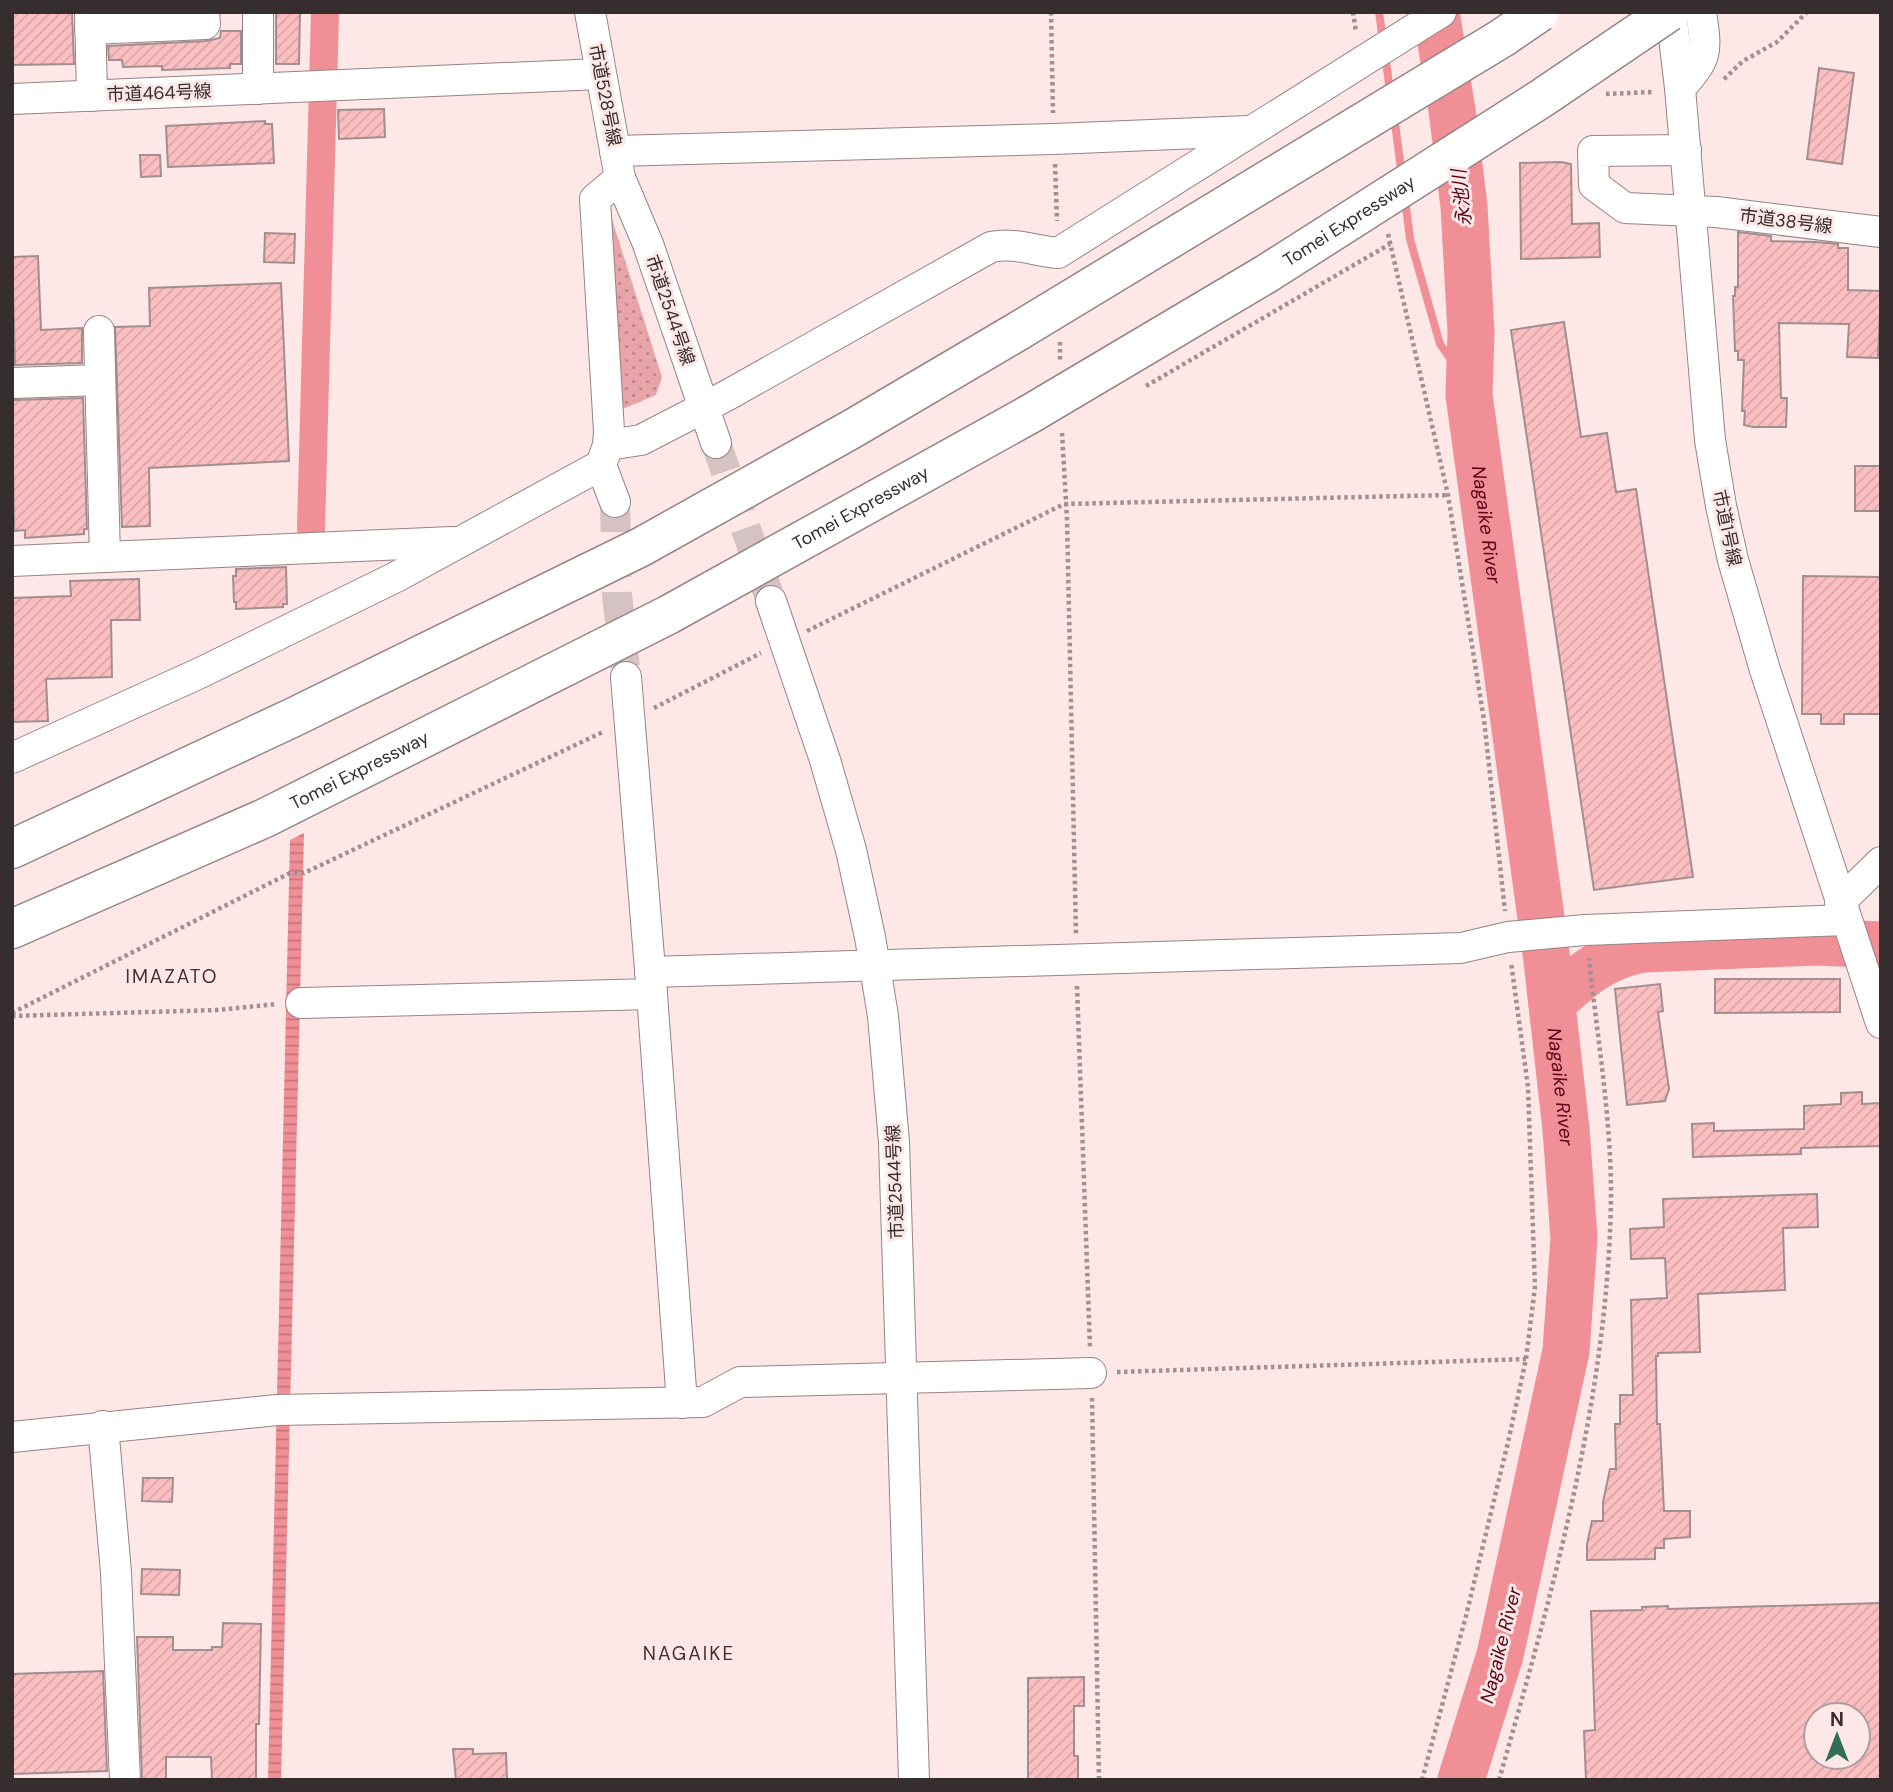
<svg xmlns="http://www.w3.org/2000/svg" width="1893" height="1792" font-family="'DM Sans','Noto Sans JP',sans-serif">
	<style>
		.grass { fill: url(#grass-dots) }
		.water { fill: url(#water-rules) }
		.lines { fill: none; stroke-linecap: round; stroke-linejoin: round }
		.stream { stroke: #f08f96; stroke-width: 8 }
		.canal { stroke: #f08f96; stroke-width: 28 }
		.river { stroke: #f08f96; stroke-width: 47 }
		.building { fill: url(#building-hatch); stroke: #a38e8f; stroke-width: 2; fill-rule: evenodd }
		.minor-tunnel { stroke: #d5c2c2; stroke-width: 30; stroke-dasharray: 30 15; stroke-linecap: butt }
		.minor-casing { stroke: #988384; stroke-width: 32 }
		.highway-casing { stroke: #988384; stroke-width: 41 }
		.path { stroke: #a09091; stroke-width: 4.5; stroke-dasharray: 3.5 3.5; stroke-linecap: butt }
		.minor { stroke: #fff; stroke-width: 30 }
		.highway { stroke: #fff; stroke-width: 38 }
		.highway-bridge-casing { stroke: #988384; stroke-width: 41; stroke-linecap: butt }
		.highway-bridge { stroke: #fff; stroke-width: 38 }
		.labels { text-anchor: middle; stroke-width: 6; stroke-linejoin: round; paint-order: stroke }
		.street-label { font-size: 18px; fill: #362d2e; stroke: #fde7e7 }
		.water-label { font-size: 19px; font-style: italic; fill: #5a0118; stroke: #fde7e7 }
		.neighbourhood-label { font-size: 19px; letter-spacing: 2px; fill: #423131; stroke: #fde7e7 }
	</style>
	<defs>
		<pattern id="grass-dots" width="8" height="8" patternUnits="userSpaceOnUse" patternTransform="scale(1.75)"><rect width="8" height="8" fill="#e8a5a9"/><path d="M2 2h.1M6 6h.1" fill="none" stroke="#bd878a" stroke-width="1.8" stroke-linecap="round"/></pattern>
		<pattern id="water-rules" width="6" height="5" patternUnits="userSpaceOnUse" patternTransform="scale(1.75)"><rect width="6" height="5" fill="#f08f96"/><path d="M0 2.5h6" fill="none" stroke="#c3757b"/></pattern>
		<pattern id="building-hatch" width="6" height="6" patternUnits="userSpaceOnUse" patternTransform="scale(1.75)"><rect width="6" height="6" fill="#fcbfc1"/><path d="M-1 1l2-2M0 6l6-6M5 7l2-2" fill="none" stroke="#d9a4a6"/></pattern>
	</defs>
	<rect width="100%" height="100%" fill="#fde7e7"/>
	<path class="grass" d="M 610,213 L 662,377 L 656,395 L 618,411 Z"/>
	<path class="water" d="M 304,833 L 281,1780 L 268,1780 L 290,840 Z"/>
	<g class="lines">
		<g class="stream">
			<path d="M 1379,12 L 1383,41"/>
			<path d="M 1385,53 L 1390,92"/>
			<path d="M 1394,116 L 1402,176"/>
			<path d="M 1405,199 L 1410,239 L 1440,344 L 1469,385"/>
		</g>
		<path class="canal" d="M 311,529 L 325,12"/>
		<g class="river">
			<path id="s1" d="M 1436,12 L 1452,110 L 1464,206 L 1471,332 L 1469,395 L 1547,961 L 1566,1129 L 1574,1238 L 1566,1351 L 1500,1655 L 1461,1780"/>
			<path d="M 1552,1003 C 1581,976 1603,956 1643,949 L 1818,942 L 1881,945"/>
		</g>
	</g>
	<g class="building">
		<path d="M 12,12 L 72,12 L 74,64 L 12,65 Z"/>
		<path d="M 276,12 L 300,12 L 299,64 L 276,64 Z"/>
		<path d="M 221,31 L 241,31 L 241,64 L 230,64 L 230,68 L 162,70 L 162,66 L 123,67 L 122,60 L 109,60 L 108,46 L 206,41 L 220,38 Z"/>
		<path d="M 1819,68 L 1854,73 L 1842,164 L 1807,159 Z"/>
		<path d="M 384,109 L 385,137 L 339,139 L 338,110 Z"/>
		<path d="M 265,121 L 265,124 L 272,124 L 274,163 L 168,167 L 166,126 Z"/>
		<path d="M 140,155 L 160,155 L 161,176 L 141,177 Z"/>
		<path d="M 1561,162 L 1571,164 L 1572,224 L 1599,223 L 1600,257 L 1521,259 L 1520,163 Z"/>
		<path d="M 1738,232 L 1771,236 L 1771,241 L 1816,242 L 1838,244 L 1838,248 L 1848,248 L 1848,290 L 1881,291 L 1878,358 L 1847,357 L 1849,324 L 1779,323 L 1781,398 L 1787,398 L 1786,427 L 1753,427 L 1744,425 L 1745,411 L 1742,411 L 1744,360 L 1738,360 L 1738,351 L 1735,351 L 1733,296 L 1735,296 L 1735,287 L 1738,287 Z"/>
		<path d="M 265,233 L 295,234 L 294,263 L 264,262 Z"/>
		<path d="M 38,256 L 41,330 L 82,328 L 82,363 L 15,365 L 12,257 Z"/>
		<path d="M 281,283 L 289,461 L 149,468 L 150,526 L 122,527 L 115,327 L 150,326 L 149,288 Z"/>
		<path d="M 1564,322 L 1581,437 L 1607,433 L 1616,492 L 1636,489 L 1693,877 L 1594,890 L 1511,330 Z"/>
		<path d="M 83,398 L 87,529 L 84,529 L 84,534 L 25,538 L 25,530 L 14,531 L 12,400 Z"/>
		<rect x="1855" y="466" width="26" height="45"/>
		<path d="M 286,567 L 287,604 L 283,604 L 283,607 L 236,609 L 236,602 L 234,602 L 233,576 L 236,576 L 236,569 Z"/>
		<path d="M 1803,576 L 1881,577 L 1881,714 L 1844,714 L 1844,724 L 1821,724 L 1821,714 L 1802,714 Z"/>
		<path d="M 139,579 L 140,620 L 111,620 L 112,677 L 46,679 L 48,721 L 12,722 L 12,598 L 71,596 L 70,581 Z"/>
		<path d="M 1715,979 L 1840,979 L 1840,1012 L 1715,1013 Z"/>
		<path d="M 1660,984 L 1663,1011 L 1658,1012 L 1669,1089 L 1665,1101 L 1627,1105 L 1615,989 Z"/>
		<path d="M 1862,1092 L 1862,1104 L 1881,1103 L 1881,1146 L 1801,1148 L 1801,1154 L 1693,1157 L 1692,1124 L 1714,1123 L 1714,1131 L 1804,1129 L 1804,1106 L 1841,1104 L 1841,1093 Z"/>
		<path d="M 1817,1194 L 1818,1227 L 1783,1228 L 1785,1290 L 1698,1294 L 1700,1352 L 1658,1353 L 1658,1356 L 1656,1356 L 1657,1424 L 1660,1424 L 1664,1511 L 1690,1511 L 1690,1537 L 1664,1539 L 1664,1548 L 1655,1548 L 1655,1559 L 1587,1560 L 1587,1544 L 1592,1521 L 1603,1521 L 1603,1502 L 1610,1469 L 1616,1469 L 1615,1424 L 1620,1424 L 1620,1395 L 1633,1395 L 1631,1300 L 1667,1298 L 1665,1258 L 1631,1259 L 1630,1229 L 1664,1227 L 1663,1199 Z"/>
		<path d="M 143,1478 L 173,1478 L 172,1502 L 142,1501 Z"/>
		<path d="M 142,1569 L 180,1570 L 179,1595 L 141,1594 Z"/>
		<path d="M 1881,1603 L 1881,1780 L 1586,1780 L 1584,1731 L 1595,1730 L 1591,1611 L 1642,1610 L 1642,1607 L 1668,1606 L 1668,1609 ZM 1816,1715 L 1858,1715 L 1858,1757 L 1816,1757 Z"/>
		<path d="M 223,1623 L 261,1624 L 259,1724 L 256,1724 L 256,1780 L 212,1780 L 211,1757 L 166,1757 L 166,1780 L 142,1780 L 137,1637 L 173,1637 L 173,1650 L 212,1650 L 212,1647 L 222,1647 Z"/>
		<path d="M 103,1671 L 107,1771 L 12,1774 L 12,1674 Z"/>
		<path d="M 1084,1677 L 1084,1706 L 1074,1706 L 1074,1756 L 1078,1756 L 1078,1780 L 1028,1780 L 1028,1678 Z"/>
		<path d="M 453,1749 L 473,1749 L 473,1754 L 506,1753 L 507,1780 L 456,1780 Z"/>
	</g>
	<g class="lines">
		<g class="minor-tunnel">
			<path d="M 716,443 L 771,601"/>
			<path d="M 615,502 L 617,595 L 626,677"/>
		</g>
		<defs>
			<g id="minor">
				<path d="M 90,12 L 92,96"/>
				<path d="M 258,12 L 258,89"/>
				<path d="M 590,12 L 620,178 L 648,244 L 716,443"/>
				<path d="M 1671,12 L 1680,88 L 1710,440 L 1721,506 L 1733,560 L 1765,670 L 1881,1023"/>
				<path d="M 90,29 L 205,24 L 204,12"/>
				<path d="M 1680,88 C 1708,57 1707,53 1701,12"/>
				<path d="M 12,99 L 600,74"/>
				<path d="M 1686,150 L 1593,151 L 1594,185 L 1625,208 L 1716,212 L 1881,232"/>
				<path d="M 615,151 L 1054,139 L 1248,131"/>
				<path d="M 99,331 L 105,557"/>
				<path d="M 12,383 L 100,380"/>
				<path d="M 608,445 L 641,440 L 726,396 L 991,247 C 1015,242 1034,251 1058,253 L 1441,12"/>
				<path d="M 615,502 L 601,465 L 608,445 L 609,431 L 595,199 L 620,178"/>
				<path d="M 12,561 L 452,542"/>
				<path d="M 771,601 L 825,760 L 851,850 L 870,937 L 883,1016 L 894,1142 L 914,1780"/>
				<path d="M 626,677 L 652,994 L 682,1403"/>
				<path d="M 12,758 L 200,673 L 396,577 L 601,465"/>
				<path d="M 1840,902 L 1881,862"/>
				<path d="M 650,972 L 1461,948 L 1508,937 L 1585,930 L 1846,920"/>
				<path d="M 301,1003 L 652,994"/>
				<path d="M 103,1426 L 116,1572 L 125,1780"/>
				<path d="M 12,1437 L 277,1410 L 703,1402 L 740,1382 L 1091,1373"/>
			</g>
			<g id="highway">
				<path d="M 12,849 L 294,717 L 641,547 L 852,429 L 1020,330"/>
				<path id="s2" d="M 12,929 L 265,818 L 668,615 L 1030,414"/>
			</g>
		</defs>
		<use href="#minor" class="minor-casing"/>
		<use href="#highway" class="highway-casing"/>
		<g class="path">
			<path d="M 1051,12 L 1053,113"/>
			<path d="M 1353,12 L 1356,32"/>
			<path d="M 1724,79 L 1743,61 L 1777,42 L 1807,12"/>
			<path d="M 1606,94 L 1653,92"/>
			<path d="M 1055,164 L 1057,221"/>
			<path d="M 1388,234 L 1448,495 L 1484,720 L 1505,911"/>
			<path d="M 1060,342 L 1060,361"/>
			<path d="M 1146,386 L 1390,244"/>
			<path d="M 1062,433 L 1067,519 L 1076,935"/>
			<path d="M 807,631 L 1064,504 L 1448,495"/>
			<path d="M 654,708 L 761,653"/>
			<path d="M 1077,986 L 1090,1348"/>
			<path d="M 12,1013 L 290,873 L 304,873 L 605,731"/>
			<path d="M 12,1016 L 217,1010 L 277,1004"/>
			<path d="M 1117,1372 L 1526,1359"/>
			<path d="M 1092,1398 L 1099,1780"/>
			<path d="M 1422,1780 L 1466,1616 L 1509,1438 L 1526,1359 L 1535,1287 L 1528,1087 L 1511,962"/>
			<path d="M 1499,1780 C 1553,1591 1609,1392 1611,1195 C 1611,1116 1597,1036 1589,958"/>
		</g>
		<use href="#minor" class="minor"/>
		<use href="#highway" class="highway"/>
		<defs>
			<g id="highway-bridge">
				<path d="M 1020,330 L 1502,38 L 1540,12"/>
				<path id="s3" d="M 1030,414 L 1266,274 L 1542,98 L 1669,12"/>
			</g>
		</defs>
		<use href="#highway-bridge" class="highway-bridge-casing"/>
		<use href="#highway-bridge" class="highway-bridge"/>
	</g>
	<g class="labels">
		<g class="street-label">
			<text transform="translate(159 93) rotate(-2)" y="6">市道464号線</text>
			<text transform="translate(605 95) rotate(79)" y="6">市道528号線</text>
			<text dy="6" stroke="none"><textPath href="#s3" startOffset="373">Tomei Expressway</textPath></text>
			<text transform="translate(1786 221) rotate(7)" y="6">市道38号線</text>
			<text transform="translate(670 310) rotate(71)" y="6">市道2544号線</text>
			<text dy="6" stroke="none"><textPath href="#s2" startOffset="948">Tomei Expressway</textPath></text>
			<text transform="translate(1727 528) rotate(78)" y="6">市道1号線</text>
			<text dy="6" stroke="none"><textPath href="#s2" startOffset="382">Tomei Expressway</textPath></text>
			<text transform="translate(895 1182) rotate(-92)" y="6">市道2544号線</text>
		</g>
		<g class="water-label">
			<text transform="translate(1461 198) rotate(-96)" y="7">永池川</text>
			<text dy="7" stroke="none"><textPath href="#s1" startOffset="516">Nagaike River</textPath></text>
			<text dy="7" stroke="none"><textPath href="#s1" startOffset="1083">Nagaike River</textPath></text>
			<text transform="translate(1500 1645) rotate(-76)" y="7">Nagaike River</text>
		</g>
		<g class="neighbourhood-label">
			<text x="172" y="983">IMAZATO</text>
			<text x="689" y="1660">NAGAIKE</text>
		</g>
	</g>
	<rect width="1893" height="1792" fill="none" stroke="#362d2e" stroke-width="28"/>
	<g transform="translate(1837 1736)"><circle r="33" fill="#fde7e7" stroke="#ad9d9d" stroke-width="2"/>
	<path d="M0-5L12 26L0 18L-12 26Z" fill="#336d57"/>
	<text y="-10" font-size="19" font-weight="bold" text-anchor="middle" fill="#362d2e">N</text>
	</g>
</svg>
